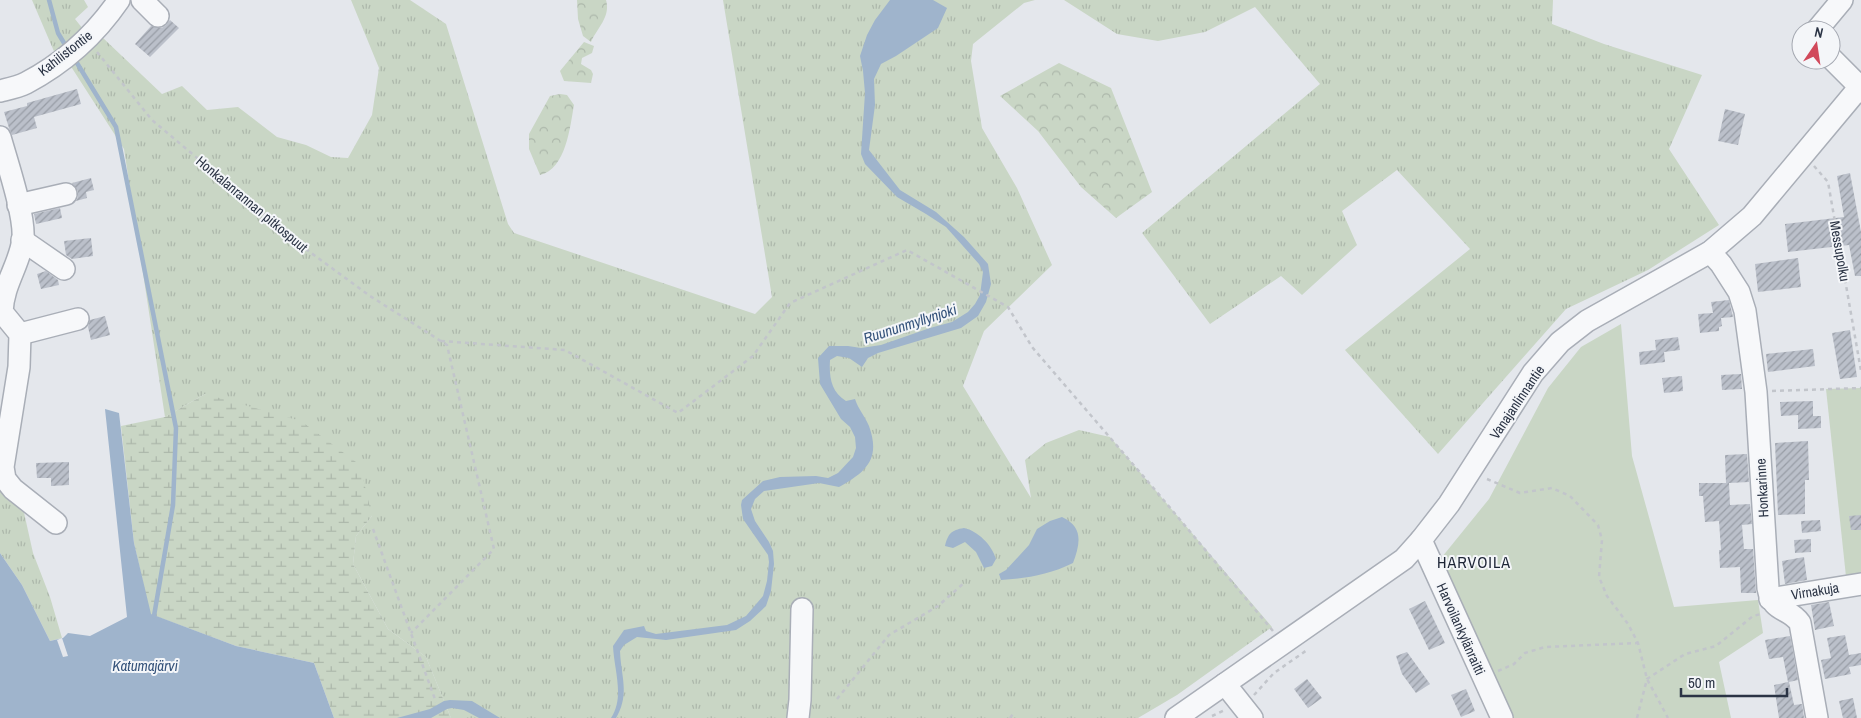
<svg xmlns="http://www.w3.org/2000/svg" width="1861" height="718" font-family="'Archivo Narrow',sans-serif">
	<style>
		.grass { fill: url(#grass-tufts) }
		.forest { fill: url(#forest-crowns) }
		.wetland { fill: url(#wetland-marsh) }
		.green { fill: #c9d6c5 }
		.water { fill: #9fb4cc }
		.pier { fill: #e4e7ec }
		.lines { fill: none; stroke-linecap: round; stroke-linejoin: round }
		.stream { stroke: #9fb4cc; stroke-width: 4.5 }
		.building { fill: url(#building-hatch) }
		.minor-casing { stroke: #a9aeb7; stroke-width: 24 }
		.path { stroke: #c2c5cb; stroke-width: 2.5; stroke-dasharray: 4 4; stroke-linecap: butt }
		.minor { stroke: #f7f8fa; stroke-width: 21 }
		.labels { text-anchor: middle; stroke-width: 4; stroke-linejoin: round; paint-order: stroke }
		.street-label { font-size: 14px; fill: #2b3445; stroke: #f4f6f9 }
		.water-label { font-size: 15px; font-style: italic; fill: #34527a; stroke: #f4f6f9 }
		.quarter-label { font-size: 16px; letter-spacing: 1px; fill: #1d2536; stroke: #f4f6f9 }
	</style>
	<defs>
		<pattern id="grass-tufts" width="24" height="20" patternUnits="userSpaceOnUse" patternTransform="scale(1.25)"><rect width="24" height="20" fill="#c9d6c5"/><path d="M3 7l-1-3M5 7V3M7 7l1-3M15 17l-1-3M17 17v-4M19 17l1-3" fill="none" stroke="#adb8ab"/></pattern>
		<pattern id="forest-crowns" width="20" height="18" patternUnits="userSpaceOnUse" patternTransform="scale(1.25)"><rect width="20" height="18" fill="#c9d6c5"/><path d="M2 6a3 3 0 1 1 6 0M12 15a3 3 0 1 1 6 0" fill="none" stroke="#adb8ab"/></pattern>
		<pattern id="wetland-marsh" width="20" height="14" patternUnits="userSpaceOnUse" patternTransform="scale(1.25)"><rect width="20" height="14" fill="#c9d6c5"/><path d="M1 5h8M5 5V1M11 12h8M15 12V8" fill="none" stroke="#adb8ab"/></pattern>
		<pattern id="building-hatch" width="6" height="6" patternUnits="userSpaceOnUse" patternTransform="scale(1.25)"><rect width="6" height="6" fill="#bbc0ca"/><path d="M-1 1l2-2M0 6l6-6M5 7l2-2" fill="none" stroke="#989da6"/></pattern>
	</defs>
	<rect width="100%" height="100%" fill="#e4e7ec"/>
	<g class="grass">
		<path d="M 32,0 L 84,0 L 88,7 L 75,19 L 87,34 L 56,56 Z"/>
		<path d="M 351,0 L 410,0 L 446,24 L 508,224 L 514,233 L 755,314 L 772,297 L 723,0 L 1035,0 L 1024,3 L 973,44 L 971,61 L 982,128 L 1017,188 L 1052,265 L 984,331 L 963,386 L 1031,498 L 1025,460 L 1046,443 L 1079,430 L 1110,437 L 1272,627 L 1177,695 L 1138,718 L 451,718 L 426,657 L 388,629 L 353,564 L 356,536 L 372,516 L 205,394 L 165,417 L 124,149 L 70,65 L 102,37 L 162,94 L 182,86 L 207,110 L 238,107 L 277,137 L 306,145 L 331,157 L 348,158 L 372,115 L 379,68 Z"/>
		<path d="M 1064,0 L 1553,0 L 1552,24 L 1604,44 L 1702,75 L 1669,149 L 1719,225 L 1648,270 L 1566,309 L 1438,454 L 1345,350 L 1470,249 L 1397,170 L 1342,211 L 1357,245 L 1302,295 L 1281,276 L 1210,324 L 1142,233 L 1320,84 L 1255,7 L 1205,32 L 1158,41 L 1117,34 Z"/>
		<path d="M 0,482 L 23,508 L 33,553 L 50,597 L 62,638 L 50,641 L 22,585 L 0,553 Z"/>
	</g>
	<g class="forest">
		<path d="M 577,0 L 606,0 C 611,17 597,28 591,42 L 583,36 L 578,19 Z"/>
		<path d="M 584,42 L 594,46 L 592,53 L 582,58 L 581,64 L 591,70 L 593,74 L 591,83 L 564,81 L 560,71 Z"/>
		<path d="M 1059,63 L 1111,88 L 1152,192 L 1116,218 L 1081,187 L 1038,131 L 1000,96 Z"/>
		<path d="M 560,94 L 567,95 L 574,105 C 570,127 566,169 540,175 L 529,149 L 529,134 L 550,96 Z"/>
	</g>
	<path class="wetland" d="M 205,394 L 301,421 L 360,465 L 372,516 L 356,536 L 353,564 L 388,629 L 426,657 L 451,718 L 334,718 L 314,663 L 236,646 L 150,614 L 134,543 L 121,426 L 165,417 Z"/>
	<g class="green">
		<path d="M 1621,324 L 1632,456 L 1674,607 L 1758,600 L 1763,633 L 1719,662 L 1731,718 L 1507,718 L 1436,562 L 1442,557 L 1489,499 L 1548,388 L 1581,347 Z"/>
		<path d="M 1861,388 L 1861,584 L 1847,586 L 1826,389 Z"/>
	</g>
	<g class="water">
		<path d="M 890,0 L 933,0 L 947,8 L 938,28 L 896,56 L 881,64 L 874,79 L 875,105 L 869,150 L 900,190 L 936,212 L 964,237 L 988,264 L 991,284 L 986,302 L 978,316 L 961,328 L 878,353 L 868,358 L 862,367 L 849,358 L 837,356 L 830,360 C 829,377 831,392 846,401 L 855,399 C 858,409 865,416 869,426 C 881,459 866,472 839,487 L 819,483 L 764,491 L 755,499 L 751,509 L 755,521 L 769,542 L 773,551 L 774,564 L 771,591 L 766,606 L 750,621 L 736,630 L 666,640 L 637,637 L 624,645 L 620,651 C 621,677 630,694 616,718 L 611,718 C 625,697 614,670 613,646 L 624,630 L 644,626 L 646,631 L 656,634 L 727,625 L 746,616 L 763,596 L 767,581 L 769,562 L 768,555 L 743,519 L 741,505 L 742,500 L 763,481 L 780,477 L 816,476 L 828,478 L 838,473 L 853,457 L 856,448 L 855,437 L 850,427 L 841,419 L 820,384 L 818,358 L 829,346 L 848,346 L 861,348 L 881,345 L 930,328 L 952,322 L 968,312 L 975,304 L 980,295 L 983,272 L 979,264 L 946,227 L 926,214 L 897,197 L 865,164 L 861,154 L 865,93 L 863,71 L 860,56 L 867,35 L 875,20 Z"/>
		<path d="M 105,409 L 119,413 L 134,543 L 151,614 L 236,646 L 314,663 L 334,718 L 0,718 L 0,553 L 22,585 L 50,641 L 63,638 L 68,633 L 90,636 L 127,617 Z"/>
		<path d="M 1062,517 C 1084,527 1080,544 1073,563 C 1049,575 1027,578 1001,580 L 999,574 L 1006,570 L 1029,545 L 1037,529 L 1050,521 Z"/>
		<path d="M 964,528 C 978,531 992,545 996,559 L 992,566 L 984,568 L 976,552 L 965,542 L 953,548 L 945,546 C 948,534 951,530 964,528 Z"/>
		<path d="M 450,700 L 472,701 L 500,718 L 479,718 L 464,710 L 452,708 L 447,709 L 431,718 L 397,718 L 430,709 L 444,701 Z"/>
	</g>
	<path class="pier" d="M 62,638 L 68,656 L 63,657 L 57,640 Z"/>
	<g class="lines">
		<g class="stream">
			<path d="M 49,0 L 58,33 L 64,43"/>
			<path d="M 77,63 L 116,127 L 176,428 L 173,505 L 154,616"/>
		</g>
	</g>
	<g class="building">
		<path d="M 170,20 L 179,28 L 150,57 L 135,44 L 151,26 L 162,28 L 166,25 Z"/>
		<path d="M 77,89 L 81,104 L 34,117 L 37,128 L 12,135 L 9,128 L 4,112 L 27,106 L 27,103 Z"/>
		<path d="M 1725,109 L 1745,114 L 1738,145 L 1718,141 Z"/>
		<path d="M 1850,173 L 1861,232 L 1861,276 L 1855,276 L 1849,245 L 1788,252 L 1785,224 L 1844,217 L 1837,176 Z"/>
		<path d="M 91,178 L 94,190 L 86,192 L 87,198 L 76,201 L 78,197 L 78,191 L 72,183 Z"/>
		<path d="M 60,208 L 62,218 L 36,224 L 34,214 Z"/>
		<path d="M 91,238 L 93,256 L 72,259 L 66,255 L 64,241 Z"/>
		<path d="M 1798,258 L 1801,287 L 1758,292 L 1755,264 Z"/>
		<path d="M 46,271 L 58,280 L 59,285 L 41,289 L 37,274 Z"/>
		<path d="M 1729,300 L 1733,317 L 1721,318 L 1722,326 L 1719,327 L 1719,331 L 1700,333 L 1698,314 L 1713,313 L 1711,302 Z"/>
		<path d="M 105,316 L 110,335 L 91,340 L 88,327 L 90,320 Z"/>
		<path d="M 1850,330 L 1857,377 L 1840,379 L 1832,333 Z"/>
		<path d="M 1678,337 L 1680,350 L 1664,352 L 1665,362 L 1640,365 L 1639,352 L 1656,350 L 1655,340 Z"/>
		<path d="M 1813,349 L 1815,366 L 1768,372 L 1766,354 Z"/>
		<path d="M 1741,374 L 1742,389 L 1722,390 L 1721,375 Z"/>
		<path d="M 1682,376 L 1683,391 L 1664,393 L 1662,378 Z"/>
		<path d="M 1813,401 L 1813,416 L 1821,416 L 1821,428 L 1798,429 L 1798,415 L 1781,416 L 1780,402 Z"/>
		<path d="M 1808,441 L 1809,480 L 1805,480 L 1805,514 L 1778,515 L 1775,443 Z"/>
		<path d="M 1747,454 L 1749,482 L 1729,483 L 1730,505 L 1750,504 L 1752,524 L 1742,525 L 1744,549 L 1753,549 L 1756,593 L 1741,593 L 1740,567 L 1720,568 L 1719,550 L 1721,550 L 1719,521 L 1705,522 L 1703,496 L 1699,496 L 1699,483 L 1726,483 L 1725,455 Z"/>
		<path d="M 69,462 L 69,485 L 51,486 L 51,478 L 37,478 L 36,463 Z"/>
		<path d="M 1861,515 L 1861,530 L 1851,530 L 1849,516 Z"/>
		<path d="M 1820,520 L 1821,531 L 1802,533 L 1801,521 Z"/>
		<path d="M 1811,539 L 1811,552 L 1795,553 L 1794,540 Z"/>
		<path d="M 1804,557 L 1807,580 L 1785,584 L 1782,561 Z"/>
		<path d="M 1425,601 L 1445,643 L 1429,650 L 1409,609 Z"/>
		<path d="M 1829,602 L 1834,626 L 1815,630 L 1811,605 Z"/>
		<path d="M 1845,635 L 1849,655 L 1861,653 L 1861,665 L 1849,667 L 1851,674 L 1825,679 L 1821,660 L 1831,658 L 1827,638 Z"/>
		<path d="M 1790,636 L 1798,680 L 1789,682 L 1794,705 L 1802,704 L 1804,718 L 1779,718 L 1774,685 L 1788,682 L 1783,657 L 1769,659 L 1765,640 Z"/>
		<path d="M 1407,652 L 1430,684 L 1416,693 L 1402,674 L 1396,656 Z"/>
		<path d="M 1307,679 L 1322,698 L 1308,708 L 1294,689 Z"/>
		<path d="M 1466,689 L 1475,711 L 1461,717 L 1451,695 Z"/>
		<path d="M 1853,698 L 1857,718 L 1843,718 L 1839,701 Z"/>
	</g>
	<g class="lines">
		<defs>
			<g id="minor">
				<path d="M 142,0 L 158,16"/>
				<path d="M 1817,30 L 1842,0"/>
				<path d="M 1831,58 L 1861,88"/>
				<path d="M 0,91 C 8,89 18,87 26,83 C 64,63 95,35 119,0"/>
				<path d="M 0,137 C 7,162 25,215 23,239 C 20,264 3,284 2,312 L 20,334 L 19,367 L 3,467 L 5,479 L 13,489 L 56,523"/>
				<path d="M 18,205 L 66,194"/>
				<path d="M 22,240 L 64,269"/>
				<path d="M 1710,252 L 1721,264 L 1739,292 L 1745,311 L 1756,392 L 1768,588 C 1773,614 1788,606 1800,623 L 1817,718"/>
				<path d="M 20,334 L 78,319"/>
				<path d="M 1421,540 L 1502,718"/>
				<path d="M 1770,599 L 1861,584"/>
				<path d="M 1225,684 L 1252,718"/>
				<path d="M 798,718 L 800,700 L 802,609"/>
				<path d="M 1176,718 L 1404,559 L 1421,540 L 1449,504 L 1533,373 L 1560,342 L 1587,321 L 1710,252 L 1752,216 L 1853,95 L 1861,89"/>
			</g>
		</defs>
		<use href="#minor" class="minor-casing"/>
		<g class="path">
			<path d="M 97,52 L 152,120 L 303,247 L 370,296 L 447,345 L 494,549 L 411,633"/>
			<path d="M 1814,166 L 1828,182 L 1861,371"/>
			<path d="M 441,341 L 565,350 L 678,413 L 753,356 L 790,303 L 907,250 L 1008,307 L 1032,347 L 1156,491 L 1273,631"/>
			<path d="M 1772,391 L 1861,388"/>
			<path d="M 1487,479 L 1520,493 L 1552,488 L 1570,496 L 1598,525 L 1602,540 L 1599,577 L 1607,596 L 1628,624 L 1638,643 L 1647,679 L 1668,718"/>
			<path d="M 373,529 L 436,702"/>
			<path d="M 1498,671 L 1514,664 L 1525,653 L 1545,647 L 1638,643"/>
			<path d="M 1254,695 L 1274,673 L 1307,650"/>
			<path d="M 837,699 L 889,635 L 938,606 L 964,583"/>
			<path d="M 1212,716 L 1225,710"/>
			<path d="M 1010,718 L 1013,714"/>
			<path d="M 1637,718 L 1647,679 L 1685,654 L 1716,646 L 1753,616 L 1761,614"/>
		</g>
		<use href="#minor" class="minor"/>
	</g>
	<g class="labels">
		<g class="street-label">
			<text transform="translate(65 53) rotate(-38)" y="5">Kahilistontie</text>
			<text transform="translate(252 204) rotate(40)" y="5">Honkalanrannan pitkospuut</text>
			<text transform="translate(1840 251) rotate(80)" y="5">Messupolku</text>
			<text transform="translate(1517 402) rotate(-56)" y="5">Vanajanlinnantie</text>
			<text transform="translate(1762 488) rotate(-93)" y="5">Honkarinne</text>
			<text transform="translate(1815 591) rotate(-9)" y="5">Virnakuja</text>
			<text transform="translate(1461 629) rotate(66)" y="5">Harvoilankylänraitti</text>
		</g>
		<g class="water-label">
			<text transform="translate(910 324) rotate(-18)" y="5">Ruununmyllynjoki</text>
			<text x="145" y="671">Katumajärvi</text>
		</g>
		<g class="quarter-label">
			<text x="1474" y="568">HARVOILA</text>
		</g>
	</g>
	<g transform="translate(1816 45) rotate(13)"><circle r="24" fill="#f4f6f9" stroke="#a4a8b1"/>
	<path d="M0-4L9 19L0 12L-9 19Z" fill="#d1495b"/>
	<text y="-8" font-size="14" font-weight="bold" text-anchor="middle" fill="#2b3445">N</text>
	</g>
	<path d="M1681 688v8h106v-8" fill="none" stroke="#2b3445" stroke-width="2.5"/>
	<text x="1688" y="688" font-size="15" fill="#2b3445" stroke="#f4f6f9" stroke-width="4" paint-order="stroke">50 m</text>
</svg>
